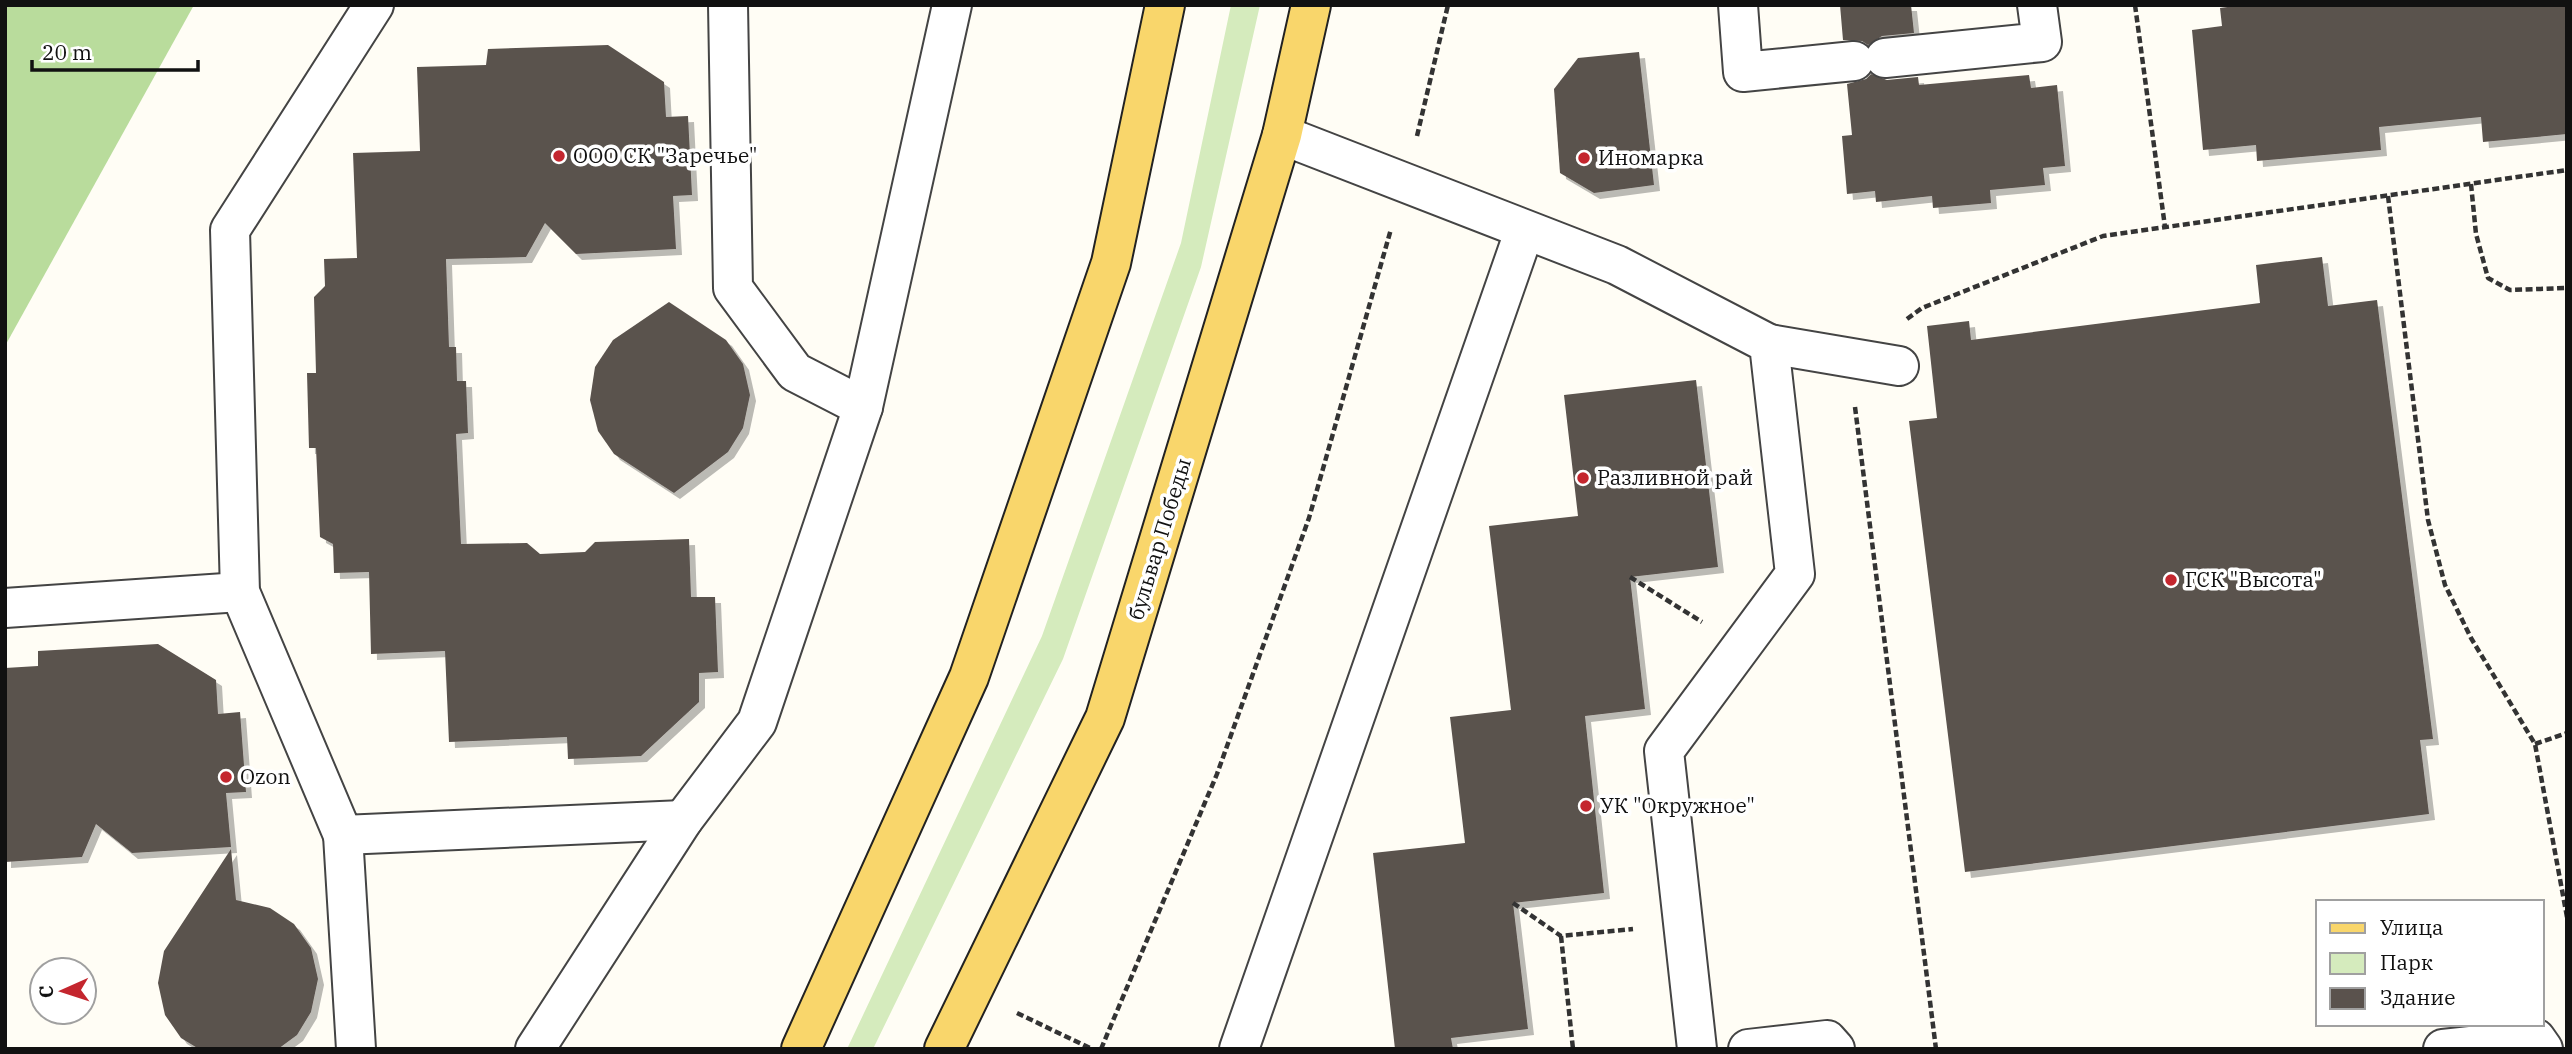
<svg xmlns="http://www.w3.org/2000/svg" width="2572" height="1054" font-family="'IBM Plex Serif',serif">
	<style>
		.green { fill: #d5ebbd }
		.forest { fill: #b9dc9c }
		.building { fill: #5a524d; filter: url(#shadow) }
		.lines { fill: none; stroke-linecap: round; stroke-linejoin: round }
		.minor-casing { stroke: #444; stroke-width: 42 }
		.major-casing { stroke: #222; stroke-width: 42 }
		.path { stroke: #333; stroke-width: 4.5; stroke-dasharray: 7 3.5; stroke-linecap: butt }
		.minor { stroke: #fff; stroke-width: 38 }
		.major { stroke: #f9d66b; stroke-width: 38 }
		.poi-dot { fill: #c4262e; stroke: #fff; stroke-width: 2.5 }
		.labels { text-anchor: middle; stroke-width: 7; stroke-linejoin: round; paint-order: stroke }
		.poi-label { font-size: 21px; fill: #111; stroke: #fff; text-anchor: start }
		.street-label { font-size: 21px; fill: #111; stroke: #fff }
	</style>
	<defs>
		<filter id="shadow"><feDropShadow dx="6" dy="6" stdDeviation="0" flood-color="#0004"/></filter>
	</defs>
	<rect width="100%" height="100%" fill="#fffdf5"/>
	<path class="green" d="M 1231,5 L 1260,5 L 1201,267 L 1063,659 L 873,1049 L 847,1049 L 1042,636 L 1181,243 Z"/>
	<path class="forest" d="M 5,5 L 194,5 L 5,346 Z"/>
	<g class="building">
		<path d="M 1840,5 L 1911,5 L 1914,33 L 1882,36 L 1868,45 L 1862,41 L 1843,40 Z"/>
		<path d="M 2242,5 L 2567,5 L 2567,134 L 2483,142 L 2481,117 L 2379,127 L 2381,150 L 2257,161 L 2256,145 L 2203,150 L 2192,30 L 2222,26 L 2220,8 Z"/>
		<path d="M 608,45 L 664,82 L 666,117 L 688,116 L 692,195 L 673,196 L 676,249 L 576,254 L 545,223 L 526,257 L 446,259 L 449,347 L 456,347 L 457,381 L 466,381 L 468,433 L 456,434 L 461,544 L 527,543 L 540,554 L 585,552 L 595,542 L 689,539 L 691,597 L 715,597 L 718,672 L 699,673 L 699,702 L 641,756 L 568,759 L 567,737 L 449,742 L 445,651 L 371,654 L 369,572 L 334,573 L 333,544 L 320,537 L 316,448 L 309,448 L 307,373 L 316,373 L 314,297 L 325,286 L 324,259 L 357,258 L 353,153 L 420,151 L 417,67 L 486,65 L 488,49 Z"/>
		<path d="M 1639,52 L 1654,185 L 1594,193 L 1560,173 L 1554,89 L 1578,58 Z"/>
		<path d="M 1871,74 L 1887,80 L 1918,77 L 1919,85 L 2029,75 L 2031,88 L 2057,85 L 2065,166 L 2043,168 L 2045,185 L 1990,190 L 1991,203 L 1933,208 L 1932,196 L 1876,202 L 1875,191 L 1847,194 L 1842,136 L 1852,135 L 1847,84 L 1866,79 Z"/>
		<path d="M 2322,257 L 2328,306 L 2377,300 L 2433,739 L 2420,740 L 2429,814 L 1965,872 L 1909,421 L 1937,418 L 1927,326 L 1969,321 L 1971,340 L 2260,303 L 2256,265 Z"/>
		<path d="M 669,302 L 726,340 L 743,364 L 750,395 L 743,428 L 728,452 L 674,493 L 614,454 L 598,431 L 590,400 L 595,367 L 613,340 Z"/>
		<path d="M 1696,380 L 1718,567 L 1630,577 L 1645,709 L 1585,716 L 1604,893 L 1513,903 L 1528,1029 L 1451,1038 L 1453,1049 L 1395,1049 L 1373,853 L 1465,843 L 1450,717 L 1511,710 L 1489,526 L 1578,516 L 1564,395 Z"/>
		<path d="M 158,644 L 216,680 L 218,714 L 240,712 L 246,792 L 226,793 L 231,847 L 132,853 L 96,824 L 82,857 L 5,862 L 5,668 L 38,666 L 38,651 Z"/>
		<path d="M 231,849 L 236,900 L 270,908 L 294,924 L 311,948 L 318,979 L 311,1012 L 297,1035 L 278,1049 L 199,1049 L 181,1038 L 165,1015 L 158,983 L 164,951 Z"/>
	</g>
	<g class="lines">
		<defs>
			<g id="minor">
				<path d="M 374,5 L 230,230 L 240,592 L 343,835 L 683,820"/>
				<path d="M 728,5 L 733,288 L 795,372 L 863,407"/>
				<path d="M 1738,5 L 1743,72 L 1854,61"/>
				<path d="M 1885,58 L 2042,42 L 2037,5"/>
				<path d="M 1282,135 L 1617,265 L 1769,344 L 1795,574 L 1664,751 L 1697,1049"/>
				<path d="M 1769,344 L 1899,366"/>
				<path d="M 5,608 L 240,592"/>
				<path d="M 343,835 L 356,1049"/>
				<path d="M 535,1049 L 683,820 L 757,722 L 863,407 L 952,5"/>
				<path d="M 1239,1049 L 1524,232"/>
				<path d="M 1748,1049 L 1827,1040 L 1835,1049"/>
				<path d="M 2443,1049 L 2536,1039 L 2543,1049"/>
			</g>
			<g id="major">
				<path d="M 801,1049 L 969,677 L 1111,263 L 1165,5"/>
				<path d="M 944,1049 L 1105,718 L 1282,135 L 1311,5"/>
			</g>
		</defs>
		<use href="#minor" class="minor-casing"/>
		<use href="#major" class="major-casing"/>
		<g class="path">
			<path d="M 2135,5 L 2165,227"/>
			<path d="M 1417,136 L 1448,5"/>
			<path d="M 2471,184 L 2476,234 L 2488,278 L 2510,290 L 2567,288"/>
			<path d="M 2388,196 L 2428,520 L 2445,585 L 2471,638 L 2535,744 L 2567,917"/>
			<path d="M 1907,319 L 1922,308 L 2103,236 L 2567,170"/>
			<path d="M 1855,407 L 1936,1049"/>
			<path d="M 1630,577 L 1702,622"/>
			<path d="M 2535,744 L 2567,733"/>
			<path d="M 1513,903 L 1561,936 L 1633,929"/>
			<path d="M 1561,936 L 1573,1049"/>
			<path d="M 1017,1013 L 1092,1049"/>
			<path d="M 1101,1049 L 1217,774 L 1309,518 L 1391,229"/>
		</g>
		<use href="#minor" class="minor"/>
		<use href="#major" class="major"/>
	</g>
	<g class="poi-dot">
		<circle cx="559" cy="156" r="7"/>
		<circle cx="1584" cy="158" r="7"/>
		<circle cx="1583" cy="478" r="7"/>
		<circle cx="2171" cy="580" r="7"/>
		<circle cx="226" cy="777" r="7"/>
		<circle cx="1586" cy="806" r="7"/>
	</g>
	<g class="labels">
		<g class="poi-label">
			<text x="573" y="163">ООО СК "Заречье"</text>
			<text x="1598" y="165">Иномарка</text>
			<text x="1597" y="485">Разливной рай</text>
			<text x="2185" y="587">ГСК "Высота"</text>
			<text x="240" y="784">Ozon</text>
			<text x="1600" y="813">УК "Окружное"</text>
		</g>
		<g class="street-label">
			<text transform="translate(1160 539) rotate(-73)" y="7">бульвар Победы</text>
		</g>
	</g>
	<rect width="2572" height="1054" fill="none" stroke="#111111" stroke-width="14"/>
	<rect x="2316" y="900" width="228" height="126" fill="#ffffff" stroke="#a0a0a0" stroke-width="2"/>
	<rect x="2330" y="923" width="35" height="10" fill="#f9d66b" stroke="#a0a0a0" stroke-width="2"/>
	<text x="2380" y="935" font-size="21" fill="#111111">Улица</text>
	<rect x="2330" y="953" width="35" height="21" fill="#d5ebbd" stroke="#a0a0a0" stroke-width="2"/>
	<text x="2380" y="970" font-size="21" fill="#111111">Парк</text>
	<rect x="2330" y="988" width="35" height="21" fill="#5a524d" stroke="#a0a0a0" stroke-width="2"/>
	<text x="2380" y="1005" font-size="21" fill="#111111">Здание</text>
	<g transform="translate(63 991) rotate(267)"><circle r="33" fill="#ffffff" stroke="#a0a0a0" stroke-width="2"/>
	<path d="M0-5L12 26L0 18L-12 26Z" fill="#c4262e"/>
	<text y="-10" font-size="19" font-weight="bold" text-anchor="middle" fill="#111111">С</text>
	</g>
	<path d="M32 60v10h166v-10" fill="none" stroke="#111111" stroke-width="3.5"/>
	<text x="42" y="60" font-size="21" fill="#111111" stroke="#ffffff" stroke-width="5" paint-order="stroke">20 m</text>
</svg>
